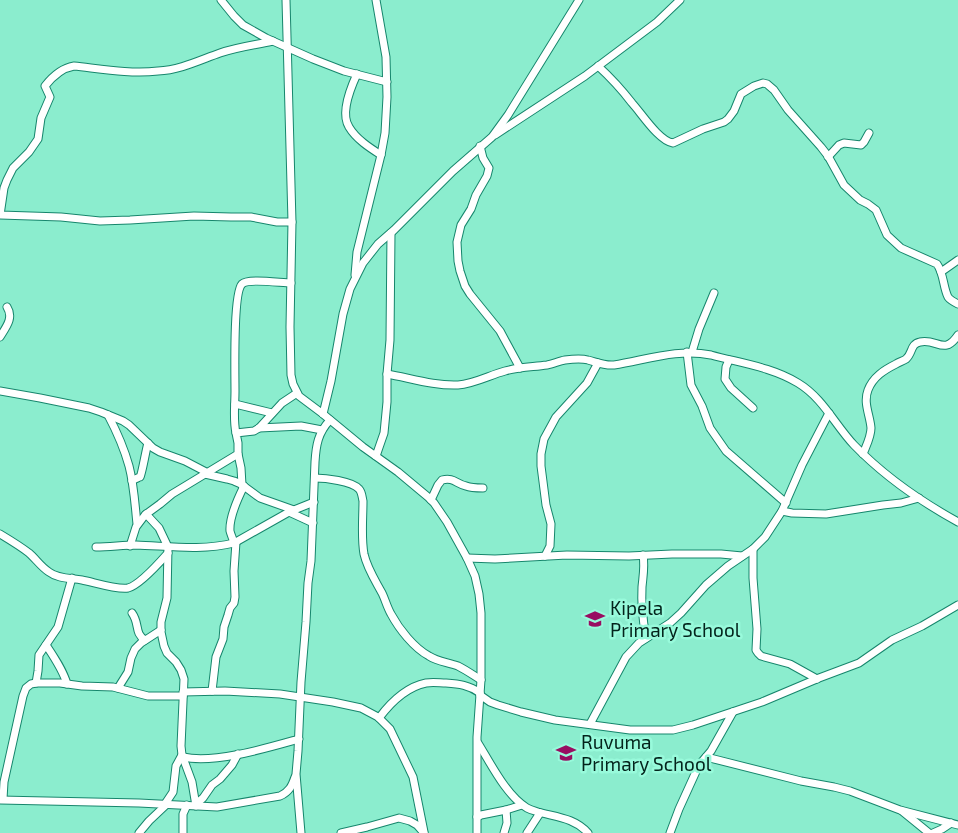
<svg xmlns="http://www.w3.org/2000/svg" width="958" height="833" font-family="'Exo 2',sans-serif">
	<style>
		.lines { fill: none; stroke-linecap: round; stroke-linejoin: round }
		.minor-casing { stroke: #16866c; stroke-width: 9 }
		.minor { stroke: #fff; stroke-width: 7 }
		.labels { text-anchor: middle; stroke-width: 5; stroke-linejoin: round; paint-order: stroke }
		.poi-label { font-size: 19px; fill: #03231b; stroke: #98fadb; text-anchor: start }
	</style>
	<rect width="100%" height="100%" fill="#8bedce"/>
	<g class="lines">
		<defs>
			<g id="minor">
				<path d="M 221,0 L 234,16 L 243,25 L 266,38 L 313,59 L 344,71 L 387,82"/>
				<path d="M 286,0 L 292,222 L 290,327 L 291,375 L 293,384 L 299,396 L 323,414 L 363,447 L 398,472 L 428,497 L 434,503 L 447,522 L 467,558 L 475,576 L 479,594 L 481,613 L 481,680 L 477,737 L 477,833"/>
				<path d="M 273,41 C 255,45 237,47 220,53 C 200,60 180,70 158,71 C 130,74 102,69 74,66 C 62,68 52,77 45,86 L 50,97 L 41,118 L 38,139 L 29,152 L 13,168 L 7,180 L 4,188 L 0,215 L 61,217 L 100,221 L 130,220 L 194,216 L 231,217 L 251,217 L 277,222 L 292,222"/>
				<path d="M 598,66 C 610,77 622,90 632,103 C 642,114 659,141 673,143 L 703,129 L 724,122 L 728,119 L 734,111 L 741,94 L 754,86 L 763,83 L 767,84 L 774,90 L 788,110 L 821,147 L 828,156 L 844,185 L 860,200 L 868,204 L 876,210 L 887,235 L 901,248 L 937,264 C 944,274 943,287 948,297 C 950,300 954,302 958,304"/>
				<path d="M 357,74 C 351,87 340,113 349,127 C 356,139 370,148 381,155"/>
				<path d="M 495,135 L 585,76 L 657,22 L 680,0"/>
				<path d="M 480,146 L 483,158 L 489,168 L 487,176 L 476,195 L 471,209 L 461,225 L 457,242 L 458,261 L 460,271 L 465,286 L 470,294 L 500,331 L 520,368"/>
				<path d="M 828,157 L 839,145 L 844,143 L 861,145 L 864,142 L 869,133"/>
				<path d="M 941,272 L 958,260"/>
				<path d="M 355,275 L 357,252 L 381,155 L 385,133 L 387,97 L 386,57 L 376,0"/>
				<path d="M 0,337 C 6,327 14,318 7,307"/>
				<path d="M 687,352 L 691,385 L 702,406 L 710,428 L 726,451 L 786,503"/>
				<path d="M 692,352 L 699,329 L 714,293"/>
				<path d="M 729,360 L 726,367 L 725,379 L 731,388 L 753,408"/>
				<path d="M 387,374 C 410,378 434,386 458,385 C 474,384 490,375 505,371 C 519,367 533,367 547,365 C 553,364 559,361 565,360 C 572,359 581,358 588,360 C 596,362 604,366 614,365 C 646,360 678,348 711,355 C 740,363 772,367 798,383 C 823,398 835,425 854,445 C 884,476 920,501 958,522"/>
				<path d="M 0,391 L 40,398 L 89,408 L 101,412 L 123,421 L 129,425 L 153,448 L 160,452 L 185,461 L 208,473"/>
				<path d="M 235,404 L 272,413"/>
				<path d="M 323,414 L 331,381 L 343,314 L 350,289 L 363,263 L 378,244 L 394,230 L 453,171 L 492,137 L 508,115 L 579,0"/>
				<path d="M 108,415 C 117,432 124,448 129,466 C 134,485 135,505 137,524"/>
				<path d="M 259,428 L 301,426 L 322,430"/>
				<path d="M 236,433 C 233,420 235,405 235,391 C 235,375 233,293 242,284 C 248,278 281,283 291,283"/>
				<path d="M 238,454 L 241,468 L 242,485"/>
				<path d="M 863,454 C 866,446 871,437 871,428 C 870,415 863,403 868,390 C 873,377 884,370 896,364 C 899,362 903,361 906,359 C 913,353 910,344 920,342 C 937,338 944,356 958,335"/>
				<path d="M 376,456 L 384,433 L 387,402 L 387,374 L 390,340 L 391,233"/>
				<path d="M 205,474 L 227,479 L 234,481 L 241,484 L 260,498 L 294,510"/>
				<path d="M 315,478 C 325,478 352,481 359,489 C 362,492 362,497 363,501 C 363,517 361,538 364,554 C 367,568 375,580 382,593 C 385,599 387,607 391,614 C 399,629 414,648 429,656 C 438,662 448,662 458,666 C 466,670 473,675 481,680"/>
				<path d="M 132,481 C 133,480 139,477 140,477 C 142,474 146,449 148,443"/>
				<path d="M 431,500 L 438,485 L 442,480 C 454,477 456,484 466,486 C 471,488 477,488 483,488"/>
				<path d="M 782,511 L 792,513 L 826,514 L 883,505 L 901,503 L 919,498"/>
				<path d="M 289,512 L 313,523"/>
				<path d="M 146,514 L 159,528 L 168,547 L 167,598 L 161,622 L 161,632 L 164,646 L 167,653 L 176,662 L 181,670 L 184,679 L 181,746 L 182,755 L 192,782 L 196,806"/>
				<path d="M 0,534 C 10,540 20,546 29,553 C 36,559 41,567 49,572 C 58,579 71,578 82,580 C 93,582 117,590 128,588 C 140,585 160,562 168,553"/>
				<path d="M 234,543 C 233,539 231,535 230,531 C 229,517 238,498 244,486"/>
				<path d="M 130,546 L 136,527 L 145,515 L 160,504 L 172,494 L 238,454 L 238,443 L 236,433 L 254,431 L 259,428 L 282,403 L 297,393"/>
				<path d="M 96,547 C 110,547 123,545 136,545 C 168,546 202,551 234,543 L 289,512 L 314,502"/>
				<path d="M 753,549 L 753,578 L 757,629 L 756,650 L 758,653 L 761,656 L 790,664 L 817,679"/>
				<path d="M 643,555 C 645,566 643,576 642,587 C 641,604 643,621 646,638"/>
				<path d="M 545,556 L 550,546 L 551,524 L 546,505 L 541,466 L 541,454 L 544,439 L 556,417 L 587,383 L 598,363"/>
				<path d="M 467,558 L 495,559 L 567,555 L 629,556 L 672,554 L 721,554 L 742,556"/>
				<path d="M 132,613 C 140,624 134,633 145,640"/>
				<path d="M 46,645 C 54,657 63,670 67,684"/>
				<path d="M 36,683 L 38,671 L 39,655 L 58,627 L 72,578"/>
				<path d="M 118,688 L 128,672 L 131,658 L 135,649 L 141,643 L 161,630"/>
				<path d="M 212,691 L 216,657 L 223,639 L 224,627 L 228,615 L 230,608 L 234,603 L 235,597 L 234,571 L 236,542"/>
				<path d="M 183,692 L 225,691 L 280,694 L 333,702 L 361,708 L 378,717 L 390,729 L 413,777 L 424,832"/>
				<path d="M 480,695 L 490,702 L 498,705 L 521,712 L 555,720 L 630,730 L 673,730 L 693,725 L 762,702 L 819,678 L 859,663 L 892,640 L 922,626 L 958,605"/>
				<path d="M 379,718 C 391,702 406,687 426,683 C 433,682 440,683 446,683 C 459,684 469,685 480,693"/>
				<path d="M 590,724 L 626,657 L 639,643 L 670,623 L 681,613 L 706,585 L 728,566 L 753,549 L 765,537 L 782,511 L 802,465 L 829,413"/>
				<path d="M 478,743 C 491,764 506,795 527,808 C 531,810 535,811 538,812 C 556,817 575,818 588,833"/>
				<path d="M 183,757 C 214,764 267,748 299,739"/>
				<path d="M 706,757 L 801,781 L 834,787 L 850,791 L 900,810 L 958,825"/>
				<path d="M 3,799 L 4,782 L 23,696 L 26,688 L 31,684 L 36,683 L 60,683 L 82,686 L 113,687 L 148,696 L 183,696"/>
				<path d="M 0,800 L 139,803 L 217,807 L 280,796 C 289,792 292,786 295,777"/>
				<path d="M 165,804 L 173,792 L 176,766 L 182,755"/>
				<path d="M 196,804 L 203,798 L 212,785 L 220,779 L 232,765 L 238,754"/>
				<path d="M 902,811 L 929,833"/>
				<path d="M 477,817 L 481,815 L 506,810 L 522,805"/>
				<path d="M 139,833 L 149,821 L 167,804"/>
				<path d="M 183,833 L 183,814 L 187,805"/>
				<path d="M 301,833 L 296,774 L 298,751 L 301,682 L 306,622 L 308,583 L 311,561 L 315,462 C 316,445 318,433 330,420"/>
				<path d="M 341,833 L 367,827 L 399,818 L 410,821 L 417,825 L 424,833"/>
				<path d="M 504,833 L 507,823 L 506,810"/>
				<path d="M 527,833 L 540,813"/>
				<path d="M 670,833 L 679,809 L 699,765 L 711,751 L 733,712"/>
				<path d="M 933,833 L 942,829 L 951,823"/>
			</g>
		</defs>
		<use href="#minor" class="minor-casing"/>
		<use href="#minor" class="minor"/>
	</g>
	<defs>
		<symbol id="school-bare" viewBox="-9 -9 18 18"><path d="M0-5L7-2L0 1L-7-2ZM-4 1L0 2.5L4 1V4Q0 6-4 4Z" fill="#980d61" stroke="#98fadb" stroke-width="2.5" paint-order="stroke"/></symbol>
	</defs>
	<g fill-rule="evenodd">
		<use href="#school-bare" x="581" y="605" width="28" height="28"/>
		<use href="#school-bare" x="552" y="739" width="28" height="28"/>
	</g>
	<g class="labels">
		<g class="poi-label">
			<text x="610" y="615">Kipela<tspan x="610" dy="22">Primary School</tspan></text>
			<text x="581" y="749">Ruvuma<tspan x="581" dy="22">Primary School</tspan></text>
		</g>
	</g>
</svg>
